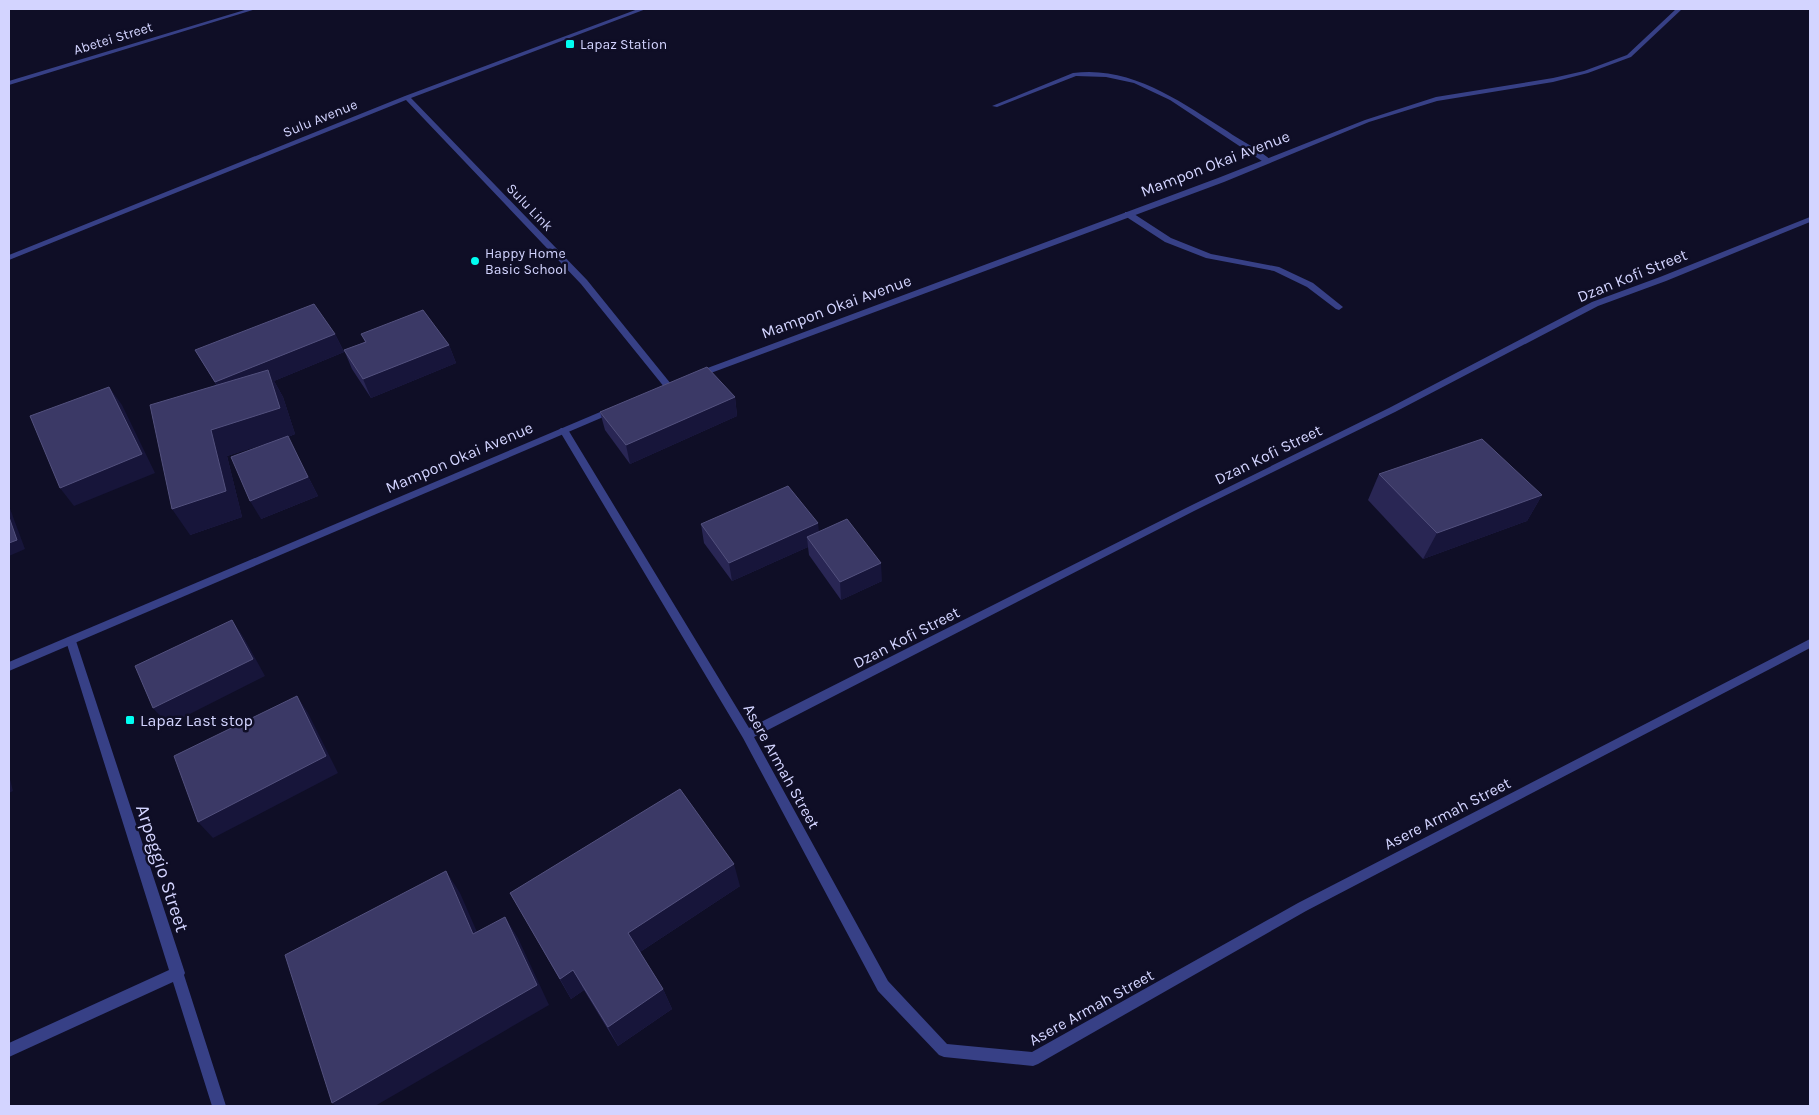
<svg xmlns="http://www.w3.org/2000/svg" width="1819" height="1115" font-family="Karla,sans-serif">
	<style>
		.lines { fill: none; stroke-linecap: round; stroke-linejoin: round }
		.service { fill: #374086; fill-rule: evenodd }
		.minor { fill: #374086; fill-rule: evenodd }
		.tertiary { fill: #374086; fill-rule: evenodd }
		.wall { fill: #292654 }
		.shaded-wall { fill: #17153a }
		.building { fill: #3b3966; stroke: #53517e }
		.poi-dot { fill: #00fef2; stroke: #0f0e26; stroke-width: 2 }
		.labels { text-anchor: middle; stroke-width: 5; stroke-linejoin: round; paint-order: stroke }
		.far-street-label { font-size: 14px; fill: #d3d4ff; stroke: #0f0e26 }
		.far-poi-label { font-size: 14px; fill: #d3d4ff; stroke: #0f0e26; text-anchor: start }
		.street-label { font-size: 16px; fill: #d3d4ff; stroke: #0f0e26 }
		.poi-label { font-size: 16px; fill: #d3d4ff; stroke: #0f0e26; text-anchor: start }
		.near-street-label { font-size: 19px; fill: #d3d4ff; stroke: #0f0e26 }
	</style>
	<rect width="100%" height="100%" fill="#0f0e26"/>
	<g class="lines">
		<g class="service">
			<path d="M 1073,73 C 1131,65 1181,102 1227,131 C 1241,141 1259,149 1272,161 L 1265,163 L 1170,100 L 1134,83 L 1106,77 L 1076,76 L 997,107 L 992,106 Z"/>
			<path d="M 1125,212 L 1131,212 L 1171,238 L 1211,254 L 1279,267 L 1313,283 L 1343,307 L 1339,310 L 1336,309 L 1307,287 L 1274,271 L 1206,258 L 1165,242 L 1125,216 Z"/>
		</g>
		<g class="minor">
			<path d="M 248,9 L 256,9 L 9,85 L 9,81 Z"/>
			<path d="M 638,9 L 646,9 L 411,98 L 587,280 L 671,384 L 672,386 L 671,388 L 665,388 L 581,284 L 406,100 L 9,260 L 9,255 L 405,96 Z"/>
			<path d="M 1810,217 L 1810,222 L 1666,281 L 1598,306 L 1395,412 L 1194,511 L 754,737 L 888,981 L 947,1044 L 1032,1052 L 1298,903 L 1810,639 L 1810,648 L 1306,911 L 1038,1064 L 1033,1066 L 944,1057 L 939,1055 L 878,991 L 743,738 L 559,430 L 561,428 L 567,428 L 749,728 L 1188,507 L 1389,408 L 1592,302 L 1660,277 Z"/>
			<path d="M 71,637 L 75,638 L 76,641 L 185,973 L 184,975 L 226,1106 L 212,1106 L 173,982 L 9,1057 L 9,1043 L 169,970 L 66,641 L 67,638 Z"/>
		</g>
		<g class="tertiary">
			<path d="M 1676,9 L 1682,9 L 1631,57 L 1588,73 L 1553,82 L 1437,101 L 1369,122 L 1224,182 L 700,377 L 694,377 L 693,375 L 694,373 L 1218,178 L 1365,120 L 1436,97 L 1553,78 L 1584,71 L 1627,55 Z"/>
			<path d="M 612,407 L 615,408 L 616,410 L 615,412 L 9,671 L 9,662 Z"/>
		</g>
	</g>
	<g class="wall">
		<path d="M 335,334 L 344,352 L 274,381 L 283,397 L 295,434 L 288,437 L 318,496 L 261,519 L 264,444 L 227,456 L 242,517 L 190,535 L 217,386 L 195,350 Z"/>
		<path d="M 361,334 L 449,345 L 456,363 L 371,398 L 352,369 L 344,350 L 365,342 Z"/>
		<path d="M 735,397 L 737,416 L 630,464 L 605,430 L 600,412 Z"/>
		<path d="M 1379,474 L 1542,495 L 1527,521 L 1423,559 L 1368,500 Z"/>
		<path d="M 701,524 L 819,532 L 882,581 L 841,600 L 809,555 L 808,547 L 732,581 L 704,543 Z"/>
		<path d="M 740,886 L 640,952 L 663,989 L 672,1009 L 618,1046 L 584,990 L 571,999 L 510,893 Z"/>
	</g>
	<g class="shaded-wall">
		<path d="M 335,334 L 344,352 L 274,381 L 283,397 L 295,434 L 288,437 L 318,496 L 261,519 L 250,501 L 288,437 L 227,456 L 242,517 L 190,535 L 172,509 L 211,430 L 226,400 L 215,382 Z"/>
		<path d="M 449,345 L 456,363 L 371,398 L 363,379 Z"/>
		<path d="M 109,387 L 122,405 L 155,473 L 74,506 L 60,488 Z"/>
		<path d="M 735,397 L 737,416 L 630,464 L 626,445 Z"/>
		<path d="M 1542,495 L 1527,521 L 1423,559 L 1437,533 Z"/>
		<path d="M 9,506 L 25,549 L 9,556 Z"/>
		<path d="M 818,523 L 820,541 L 807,537 L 808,547 L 732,581 L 729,563 Z"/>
		<path d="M 881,563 L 882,581 L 841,600 L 840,582 Z"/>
		<path d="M 232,620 L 244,638 L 265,676 L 168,725 L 153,708 Z"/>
		<path d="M 297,696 L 308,713 L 338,773 L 213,838 L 198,822 Z"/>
		<path d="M 9,775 L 13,791 L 9,793 Z"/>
		<path d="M 734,864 L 740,886 L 637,954 L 628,933 Z"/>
		<path d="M 446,871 L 460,893 L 487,955 L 473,934 Z"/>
		<path d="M 505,917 L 518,938 L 549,1005 L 375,1106 L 336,1106 L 332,1103 Z"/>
		<path d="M 573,970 L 584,990 L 571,999 L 560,979 Z"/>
		<path d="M 663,989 L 672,1009 L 618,1046 L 608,1027 Z"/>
	</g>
	<g class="building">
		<path d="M 314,304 L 335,334 L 215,382 L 195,350 Z"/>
		<path d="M 423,310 L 449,345 L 363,379 L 344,350 L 366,342 L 361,334 Z"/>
		<path d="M 707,367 L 735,397 L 626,445 L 600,412 Z"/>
		<path d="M 268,370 L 280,408 L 211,430 L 226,491 L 172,509 L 150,405 Z"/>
		<path d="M 109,387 L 142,454 L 60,488 L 30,416 Z"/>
		<path d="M 288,436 L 308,477 L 250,501 L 231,457 Z"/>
		<path d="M 1482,439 L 1542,495 L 1437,533 L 1379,474 Z"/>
		<path d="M 788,486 L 818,523 L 729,563 L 701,524 Z"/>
		<path d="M 9,517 L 17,540 L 9,543 Z"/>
		<path d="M 847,519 L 881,563 L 840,582 L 807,537 Z"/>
		<path d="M 232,620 L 253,659 L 153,708 L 135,666 Z"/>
		<path d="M 297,696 L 326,756 L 198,822 L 174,756 Z"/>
		<path d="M 680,789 L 734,864 L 628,933 L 663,989 L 608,1027 L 573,970 L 560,979 L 510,893 Z"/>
		<path d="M 446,871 L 473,934 L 505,917 L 537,985 L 332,1103 L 285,955 Z"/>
	</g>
	<g class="poi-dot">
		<rect x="565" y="39" width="10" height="10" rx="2.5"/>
		<circle cx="475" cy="261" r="5"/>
		<rect x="125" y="715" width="10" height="10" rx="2.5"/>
	</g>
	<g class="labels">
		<g class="far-street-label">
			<text transform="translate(113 38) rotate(-17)" y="5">Abetei Street</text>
			<text transform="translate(320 118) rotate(-22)" y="5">Sulu Avenue</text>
			<text transform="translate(530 207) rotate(46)" y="5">Sulu Link</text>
		</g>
		<g class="far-poi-label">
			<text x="580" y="49">Lapaz Station</text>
			<text x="485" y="258">Happy Home<tspan x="485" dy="16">Basic School</tspan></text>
		</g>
		<g class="street-label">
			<text transform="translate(1215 163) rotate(-21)" y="6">Mampon Okai Avenue</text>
			<text transform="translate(1632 275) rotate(-22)" y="6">Dzan Kofi Street</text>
			<text transform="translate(836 306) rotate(-20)" y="6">Mampon Okai Avenue</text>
			<text transform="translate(1268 454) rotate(-26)" y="6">Dzan Kofi Street</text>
			<text transform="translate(459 457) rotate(-23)" y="6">Mampon Okai Avenue</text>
			<text transform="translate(906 637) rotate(-27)" y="6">Dzan Kofi Street</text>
			<text transform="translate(782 766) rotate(61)" y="6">Asere Armah Street</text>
			<text transform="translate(1447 813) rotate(-27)" y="6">Asere Armah Street</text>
			<text transform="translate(1091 1007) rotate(-29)" y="6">Asere Armah Street</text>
		</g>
		<g class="poi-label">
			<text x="140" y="726">Lapaz Last stop</text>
		</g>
		<g class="near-street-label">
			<text transform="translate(163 868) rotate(72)" y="7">Arpeggio Street</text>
		</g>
	</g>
	<rect width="1819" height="1115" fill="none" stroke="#d3d4ff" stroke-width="20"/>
</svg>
